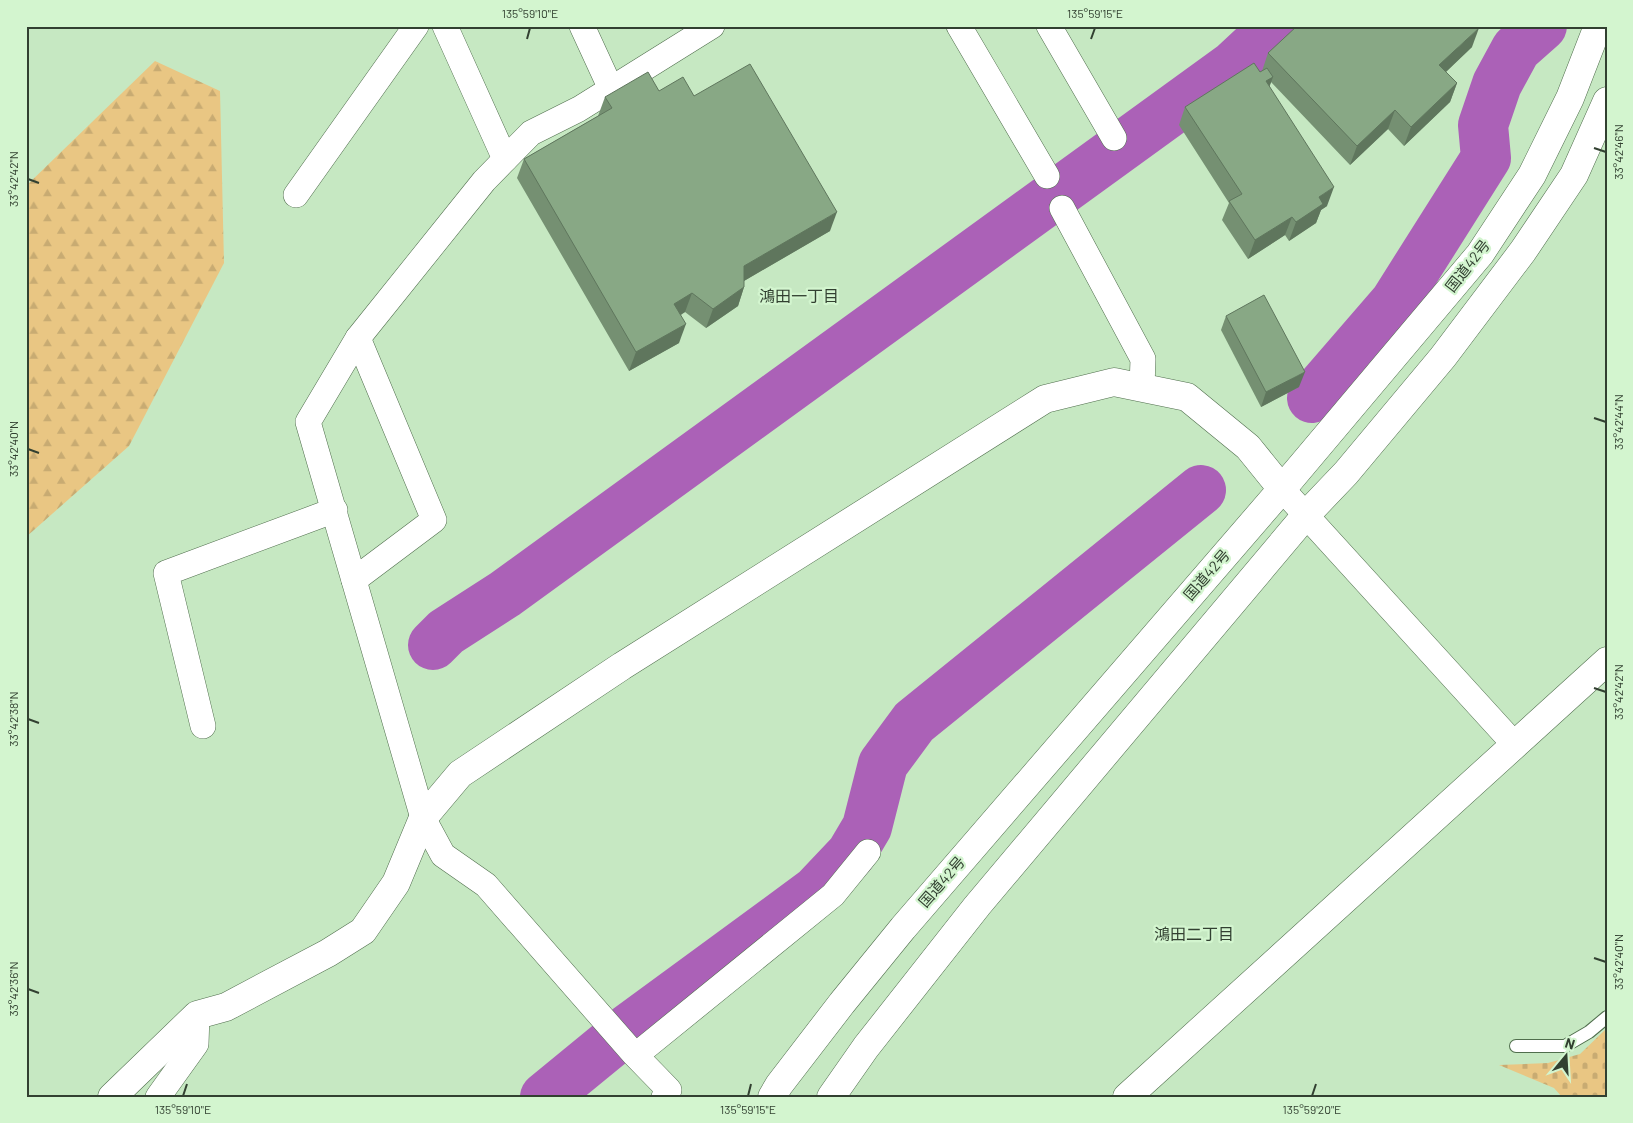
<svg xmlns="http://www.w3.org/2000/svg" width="1633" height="1123" font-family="Barlow,'Noto Sans JP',sans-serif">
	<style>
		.forest { fill: url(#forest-firs) }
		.cemetery { fill: url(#cemetery-stones) }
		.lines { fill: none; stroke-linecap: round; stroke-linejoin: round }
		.river { stroke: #ab61b7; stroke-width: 50 }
		.lane-casing { stroke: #506e4d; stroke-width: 14 }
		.street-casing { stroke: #506e4d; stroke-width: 26 }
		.secondary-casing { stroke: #506e4d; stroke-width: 29 }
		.highway-casing { stroke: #506e4d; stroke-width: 29 }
		.lane { stroke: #fff; stroke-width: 12 }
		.street { stroke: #fff; stroke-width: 25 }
		.secondary { stroke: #fff; stroke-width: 28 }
		.highway { stroke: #fff; stroke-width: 28 }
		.wall { fill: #759072 }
		.shaded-wall { fill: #5f765d }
		.building { fill: #88a885; stroke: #5f765d }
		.ticks { fill: none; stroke: #324031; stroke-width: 2 }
		.labels { text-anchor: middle; stroke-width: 4.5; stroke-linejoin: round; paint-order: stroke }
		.street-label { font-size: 15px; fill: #324031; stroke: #d3f5cf }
		.neighbourhood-label { font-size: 16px; fill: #324031; stroke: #d3f5cf }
		.neatline { fill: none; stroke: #324031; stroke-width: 2 }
		.ticks-label { font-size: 12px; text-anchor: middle; fill: #324031 }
	</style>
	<defs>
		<pattern id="forest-firs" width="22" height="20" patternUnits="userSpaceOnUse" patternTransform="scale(1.25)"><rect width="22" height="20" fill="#e9c683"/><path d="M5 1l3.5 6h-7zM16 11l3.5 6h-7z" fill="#c8ab72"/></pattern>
		<pattern id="cemetery-stones" width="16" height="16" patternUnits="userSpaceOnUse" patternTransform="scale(1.25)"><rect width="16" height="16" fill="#e9c683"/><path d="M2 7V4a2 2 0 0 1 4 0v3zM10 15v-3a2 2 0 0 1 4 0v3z" fill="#c8ab72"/></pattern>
	</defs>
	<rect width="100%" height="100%" fill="#c6e8c2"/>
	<path class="forest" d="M 155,61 L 220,91 L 224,263 L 129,446 L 26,537 L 26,186 Z"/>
	<path class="cemetery" d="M 1607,1028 L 1607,1097 L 1562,1097 L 1554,1088 L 1499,1065 L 1548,1063 L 1580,1054 Z"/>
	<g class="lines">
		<g class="river">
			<path d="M 1312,398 L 1395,302 L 1486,158 L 1483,125 L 1497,84 L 1516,49 L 1542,26"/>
			<path d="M 433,645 L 446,632 L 505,594 L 1233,66 L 1276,26"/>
			<path d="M 545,1097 L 628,1029 L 816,891 L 851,854 L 867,827 L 883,764 L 914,722 L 1201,490"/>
		</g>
		<defs>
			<path id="lane" d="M 1516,1046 L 1565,1046 L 1589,1032 L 1607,1017"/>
			<g id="street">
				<path d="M 445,26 L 505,159"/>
				<path d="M 582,26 L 611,89"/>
				<path d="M 959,26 L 1047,176"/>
				<path d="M 1049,26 L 1114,138"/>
				<path d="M 296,195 L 416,26"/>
				<path d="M 1062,208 L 1143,359 L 1142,387"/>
				<path d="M 1282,489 L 1515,745"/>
				<path d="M 354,580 L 434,520 L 358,338"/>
				<path d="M 203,726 L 166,573 L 335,510"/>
				<path d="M 636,1055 L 833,895 L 868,852"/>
				<path d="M 158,1097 L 196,1044 L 197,1015"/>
				<path d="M 664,1097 L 669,1090 L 634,1054 L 486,885 L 443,855 L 423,818 L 308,422 L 358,338 L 484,181 L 531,133 L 579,109 L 712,26"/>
			</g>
			<g id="secondary">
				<path d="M 112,1097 L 197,1015 L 226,1007 L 328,953 L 363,931 L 396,883 L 423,818 L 460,774 L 622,666 L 1045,399 L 1114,382 L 1187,397 L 1248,447 L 1282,489"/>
				<path d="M 1127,1097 L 1607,661"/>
			</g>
			<g id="highway">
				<path d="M 772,1097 L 779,1085 L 842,1003 L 903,928 L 1282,489 L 1480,254 L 1532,175 L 1570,98 L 1598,26"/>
				<path d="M 831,1097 L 866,1047 L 977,906 L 1306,515 L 1346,473 L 1443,357 L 1523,251 L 1574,175 L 1607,101"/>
			</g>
		</defs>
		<use href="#lane" class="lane-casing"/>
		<use href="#street" class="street-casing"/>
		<use href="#secondary" class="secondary-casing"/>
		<use href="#highway" class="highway-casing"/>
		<use href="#lane" class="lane"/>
		<use href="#street" class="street"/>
		<use href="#secondary" class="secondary"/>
		<use href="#highway" class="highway"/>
	</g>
	<g class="wall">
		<path d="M 1472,47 L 1446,72 L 1457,83 L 1450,102 L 1404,146 L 1388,129 L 1350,165 L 1271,82 L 1269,86 L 1327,206 L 1321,210 L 1316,223 L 1289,241 L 1285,235 L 1248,259 L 1222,220 L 1229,203 L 1179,125 L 1185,107 L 1262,71 L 1268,53 Z"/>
		<path d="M 659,91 L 694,96 L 830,231 L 744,281 L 744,287 L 738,306 L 706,328 L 685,312 L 681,315 L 679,343 L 629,371 L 517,178 L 524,159 L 598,116 L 605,97 Z"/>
		<path d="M 1226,316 L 1299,387 L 1261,407 L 1221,330 Z"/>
	</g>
	<g class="shaded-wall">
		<path d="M 1479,28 L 1472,47 L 1433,84 L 1439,65 Z"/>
		<path d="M 1273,77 L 1266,96 L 1266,81 Z"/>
		<path d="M 1457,83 L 1450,102 L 1404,146 L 1411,127 Z"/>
		<path d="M 1395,110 L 1388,129 L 1350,165 L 1357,146 Z"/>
		<path d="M 1334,187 L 1327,206 L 1321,210 L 1316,223 L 1289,241 L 1296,222 L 1319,197 Z"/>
		<path d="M 837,212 L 830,231 L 737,285 L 744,266 Z"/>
		<path d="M 1292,217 L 1285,235 L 1248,259 L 1255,240 Z"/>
		<path d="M 744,287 L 738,306 L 706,328 L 713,309 Z"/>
		<path d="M 692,293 L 685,312 L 667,322 L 674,304 Z"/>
		<path d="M 686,324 L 679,343 L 629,371 L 636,352 Z"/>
		<path d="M 1305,372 L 1299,387 L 1261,407 L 1266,392 Z"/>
	</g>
	<g class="building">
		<path d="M 1297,26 L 1477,26 L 1479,28 L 1439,65 L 1457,83 L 1411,127 L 1395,110 L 1357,146 L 1268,53 Z"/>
		<path d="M 1254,63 L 1260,72 L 1267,68 L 1273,77 L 1266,81 L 1334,187 L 1319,197 L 1323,204 L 1296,222 L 1292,217 L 1255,240 L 1229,201 L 1242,194 L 1185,107 Z"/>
		<path d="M 750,64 L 837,212 L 744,266 L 744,287 L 713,309 L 692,293 L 674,304 L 686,324 L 636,352 L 524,159 L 612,108 L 605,97 L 648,72 L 659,91 L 683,77 L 694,96 Z"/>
		<path d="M 1264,295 L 1305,372 L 1266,392 L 1226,316 Z"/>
	</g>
	<path class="ticks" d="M 527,39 L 530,28M 1091,39 L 1095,28M 1594,148 L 1606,152M 28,179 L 39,183M 1594,418 L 1606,422M 28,449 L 39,453M 1594,688 L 1606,692M 28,719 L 39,723M 1594,958 L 1606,962M 28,989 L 39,993M 183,1096 L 187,1084M 748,1096 L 751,1084M 1312,1096 L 1316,1084"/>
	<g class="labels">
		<g class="street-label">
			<text transform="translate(1468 266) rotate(-52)" y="5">国道42号</text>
			<text transform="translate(1207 575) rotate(-49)" y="5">国道42号</text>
			<text transform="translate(942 882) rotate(-49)" y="5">国道42号</text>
		</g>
		<g class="neighbourhood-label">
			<text x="799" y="302">鴻田一丁目</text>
			<text x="1194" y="940">鴻田二丁目</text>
		</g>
	</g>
	<rect width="1633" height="1123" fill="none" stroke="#d3f5cf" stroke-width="55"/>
	<g transform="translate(1566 1056) rotate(18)" stroke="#d3f5cf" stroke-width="4" paint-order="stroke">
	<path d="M0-4L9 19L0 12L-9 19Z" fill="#324031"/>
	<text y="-8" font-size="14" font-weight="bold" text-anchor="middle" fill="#324031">N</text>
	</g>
	<rect x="28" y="28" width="1578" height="1068" class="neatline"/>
	<g class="ticks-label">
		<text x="530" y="18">135°59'10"E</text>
		<text x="1095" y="18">135°59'15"E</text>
		<text transform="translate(1619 152) rotate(-90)" y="4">33°42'46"N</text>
		<text transform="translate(14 179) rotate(-90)" y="4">33°42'42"N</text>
		<text transform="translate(1619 422) rotate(-90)" y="4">33°42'44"N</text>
		<text transform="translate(14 449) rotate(-90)" y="4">33°42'40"N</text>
		<text transform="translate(1619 692) rotate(-90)" y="4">33°42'42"N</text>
		<text transform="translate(14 719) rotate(-90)" y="4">33°42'38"N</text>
		<text transform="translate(1619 962) rotate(-90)" y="4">33°42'40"N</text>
		<text transform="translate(14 989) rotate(-90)" y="4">33°42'36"N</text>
		<text x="183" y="1114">135°59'10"E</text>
		<text x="748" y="1114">135°59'15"E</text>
		<text x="1312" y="1114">135°59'20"E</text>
	</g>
</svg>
